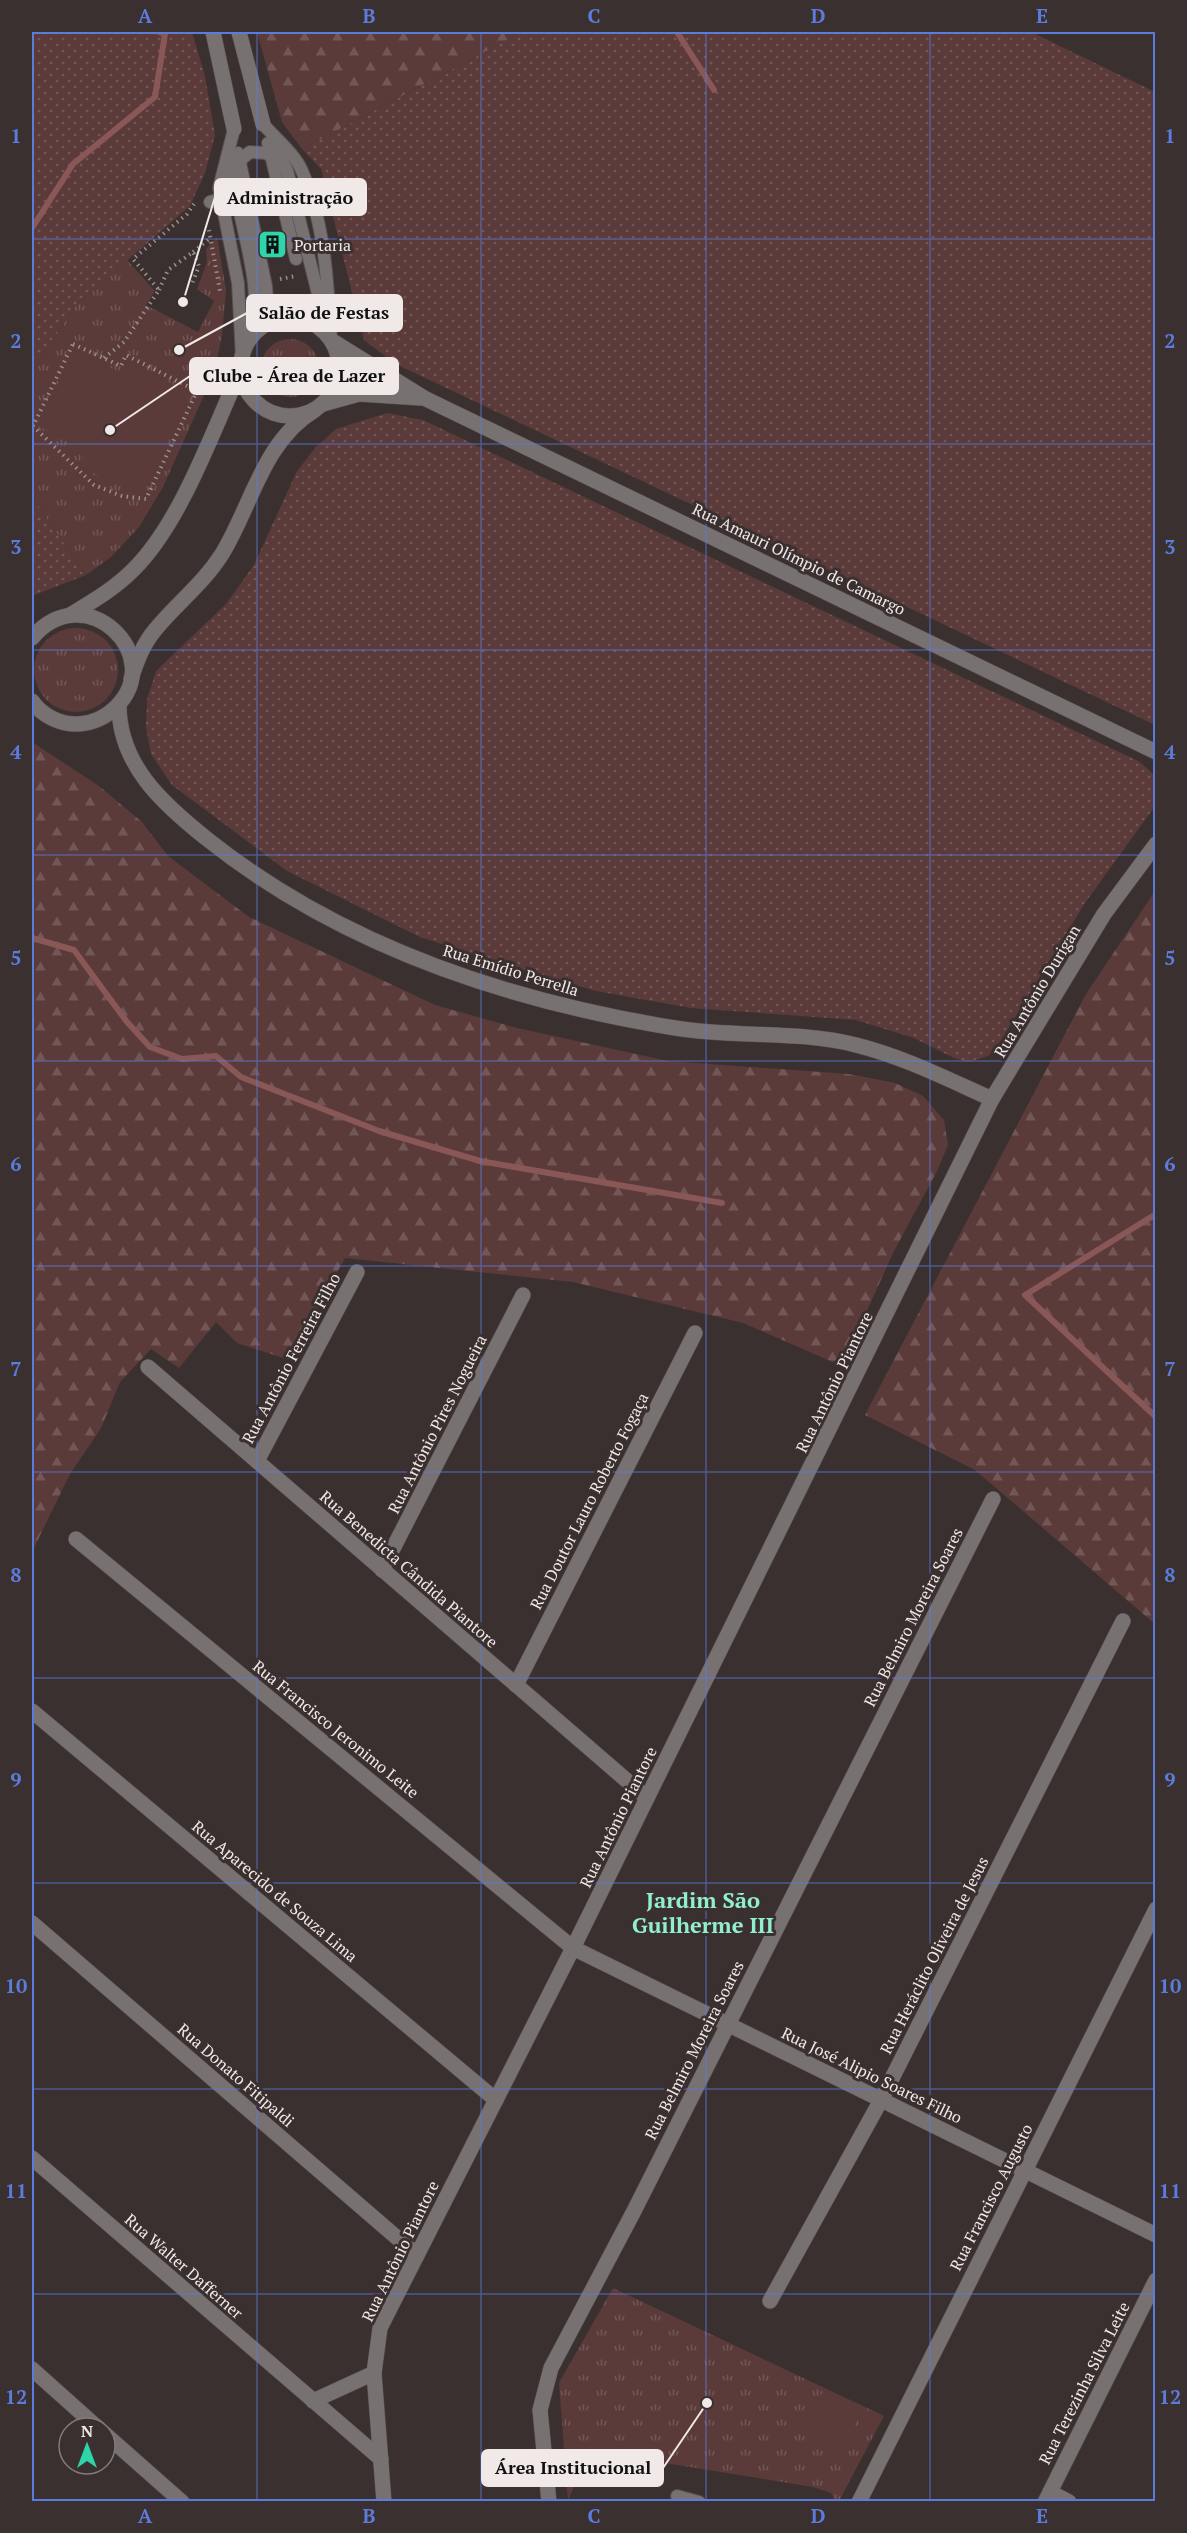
<svg xmlns="http://www.w3.org/2000/svg" width="1187" height="2533" font-family="'PT Serif',serif">
	<style>
		.grass { fill: url(#grass-dots) }
		.forest { fill: url(#forest-firs) }
		.park { fill: url(#park-tufts) }
		.pitch { fill: #5b3a3a }
		.lines { fill: none; stroke-linecap: round; stroke-linejoin: round }
		.stream { stroke: #895756; stroke-width: 6 }
		.service-casing { stroke: #584e4d; stroke-width: 14 }
		.minor-casing { stroke: #584e4d; stroke-width: 16 }
		.path { stroke: #988f8e; stroke-width: 4; stroke-dasharray: 1.5 4.5; stroke-linecap: butt }
		.service { stroke: #777171; stroke-width: 12 }
		.minor { stroke: #777171; stroke-width: 15 }
		.grid { fill: none; stroke: #5c7cdd; stroke-width: 1.5; stroke-opacity: 0.55 }
		.labels { text-anchor: middle; stroke-width: 6; stroke-linejoin: round; paint-order: stroke }
		.poi-label { font-size: 16px; fill: #f0e9e8; stroke: #3b3030; text-anchor: start }
		.street-label { font-size: 16px; fill: #f0e9e8; stroke: #3b3030 }
		.district-label { font-size: 22px; font-weight: bold; fill: #91eecf; stroke: #3b3030 }
		.leader { fill: none; stroke: #f0e9e8; stroke-width: 2 }
		.callout-dot { fill: #f0e9e8; stroke: #3b3030; stroke-width: 2 }
		.callout { fill: #f0e9e8; stroke: #f0e9e8; stroke-width: 2 }
		.callout-label { font-size: 18px; text-anchor: middle; font-weight: bold; fill: #111 }
		.neatline { fill: none; stroke: #5c7cdd; stroke-width: 2 }
		.grid-label { font-size: 20px; text-anchor: middle; font-weight: bold; fill: #5c7cdd }
	</style>
	<defs>
		<pattern id="grass-dots" width="8" height="8" patternUnits="userSpaceOnUse" patternTransform="scale(1.5)"><rect width="8" height="8" fill="#5b3a3a"/><path d="M2 2h.1M6 6h.1" fill="none" stroke="#735656" stroke-width="1.8" stroke-linecap="round"/></pattern>
		<pattern id="forest-firs" width="22" height="20" patternUnits="userSpaceOnUse" patternTransform="scale(1.5)"><rect width="22" height="20" fill="#5b3a3a"/><path d="M5 1l3.5 6h-7zM16 11l3.5 6h-7z" fill="#735656"/></pattern>
		<pattern id="park-tufts" width="24" height="20" patternUnits="userSpaceOnUse" patternTransform="scale(1.5)"><rect width="24" height="20" fill="#5b3a3a"/><path d="M3 7l-1-3M5 7V3M7 7l1-3M15 17l-1-3M17 17v-4M19 17l1-3" fill="none" stroke="#735656"/></pattern>
	</defs>
	<rect width="100%" height="100%" fill="#3b3030"/>
	<g class="grass">
		<path d="M 32,32 L 192,32 L 205,76 L 215,135 L 205,173 L 190,206 L 77,304 L 32,371 Z"/>
		<path d="M 522,32 L 1031,32 L 1155,92 L 1155,725 L 394,363 L 364,340 L 321,169 L 302,149 Z"/>
		<path d="M 387,413 L 423,420 L 1140,762 L 1153,774 L 1155,806 L 1085,903 L 995,1050 L 988,1056 L 968,1062 L 954,1058 L 914,1038 L 856,1020 L 691,1008 L 596,991 L 500,963 L 420,937 L 287,871 L 172,785 L 151,754 L 146,727 L 147,700 L 156,671 L 226,604 L 254,565 L 297,471 L 316,447 L 336,429 Z"/>
		<path d="M 32,497 L 86,575 L 32,596 Z"/>
	</g>
	<g class="forest">
		<path d="M 257,32 L 522,32 L 302,149 L 282,122 Z"/>
		<path d="M 32,742 L 99,786 L 142,822 L 168,856 L 249,917 L 435,1005 L 517,1028 L 668,1061 L 849,1074 L 895,1083 L 923,1096 L 944,1120 L 948,1145 L 936,1173 L 893,1253 L 842,1366 L 743,1323 L 573,1282 L 345,1258 L 289,1360 L 237,1343 L 216,1322 L 179,1368 L 151,1349 L 120,1382 L 101,1428 L 70,1474 L 32,1552 Z"/>
		<path d="M 1155,891 L 1155,1624 L 975,1470 L 865,1415 L 1086,994 Z"/>
	</g>
	<g class="park">
		<path d="M 217,237 L 226,290 L 222,336 L 214,373 L 163,487 L 139,527 L 111,557 L 86,575 L 32,497 L 32,371 L 77,304 L 127,260 L 155,291 L 146,305 L 198,332 L 214,301 L 197,289 L 207,262 L 206,249 Z"/>
		<circle cx="290" cy="368" r="29"/>
		<circle cx="76" cy="670" r="42"/>
		<path d="M 613,2288 L 884,2416 L 839,2501 L 835,2501 L 831,2493 L 813,2487 L 640,2459 L 580,2471 L 568,2501 L 559,2383 Z"/>
	</g>
	<g class="pitch">
		<path d="M 74,351 L 122,373 L 127,363 L 191,393 L 142,496 L 79,466 L 87,449 L 38,426 Z"/>
		<path d="M 821,2394 L 860,2413 L 842,2448 L 803,2428 Z"/>
	</g>
	<g class="lines">
		<g class="stream">
			<path d="M 677,32 L 714,90"/>
			<path d="M 32,228 L 73,164 L 155,97 L 165,34 L 159,32"/>
			<path d="M 32,938 L 74,950 L 127,1022 L 150,1047 L 182,1059 L 216,1056 L 241,1077 L 379,1131 L 480,1161 L 722,1203"/>
			<path d="M 1156,1214 L 1025,1295 L 1156,1417"/>
		</g>
		<defs>
			<g id="service">
				<path d="M 263,124 C 275,138 295,154 302,171 C 325,223 328,285 331,340"/>
				<path d="M 234,129 L 219,188 L 238,283 L 242,358"/>
				<path d="M 268,143 L 296,259"/>
				<path d="M 273,144 L 287,170 L 325,322"/>
				<path d="M 238,153 L 266,286 L 267,301 L 263,327"/>
				<path d="M 233,154 C 231,215 268,278 250,338"/>
				<path d="M 239,161 L 250,152 L 265,153 L 271,156"/>
				<path d="M 210,202 C 220,199 234,192 244,193 C 257,194 264,200 275,189 L 277,181"/>
				<path d="M 677,2496 L 699,2502"/>
			</g>
			<g id="minor">
				<path d="M 213,32 L 234,129"/>
				<path d="M 239,32 L 263,124"/>
				<circle cx="290" cy="367" r="49"/>
				<path d="M 331,340 L 426,399 L 1156,752"/>
				<path d="M 323,404 L 359,394 L 420,398"/>
				<path d="M 70,615 C 93,601 114,589 133,570 C 181,523 213,430 241,369"/>
				<path d="M 32,638 C 85,575 168,656 116,707 C 106,717 93,723 79,724 C 61,725 42,716 32,701"/>
				<path d="M 131,679 C 137,661 143,644 155,630 C 177,603 203,584 222,554 C 252,505 263,441 315,410"/>
				<path d="M 119,705 C 119,765 163,804 207,839 C 340,945 508,1001 675,1028 C 735,1038 798,1030 856,1045 C 904,1057 947,1079 992,1099"/>
				<path d="M 148,1367 L 647,1798"/>
				<path d="M 257,1461 L 357,1272"/>
				<path d="M 76,1539 L 573,1948 L 1156,2235"/>
				<path d="M 382,1570 L 523,1295"/>
				<path d="M 516,1685 L 695,1333"/>
				<path d="M 32,1711 L 496,2100"/>
				<path d="M 32,1923 L 417,2255"/>
				<path d="M 32,2158 L 381,2459"/>
				<path d="M 770,2301 L 881,2100 L 1123,1621"/>
				<path d="M 32,2369 L 98,2428"/>
				<path d="M 313,2401 L 374,2373"/>
				<path d="M 105,2434 L 182,2502"/>
				<path d="M 1050,2492 L 1069,2502"/>
				<path d="M 384,2502 L 374,2373 L 380,2328 L 573,1948 L 992,1099 L 1104,914 L 1156,844"/>
				<path d="M 549,2502 L 540,2410 L 551,2368 L 634,2211 L 993,1499"/>
				<path d="M 859,2502 L 1156,1909"/>
				<path d="M 1045,2502 L 1156,2280"/>
			</g>
		</defs>
		<use href="#service" class="service-casing"/>
		<use href="#minor" class="minor-casing"/>
		<g class="path">
			<path d="M 209,230 L 220,291 L 223,290"/>
			<path d="M 193,252 L 209,239"/>
			<path d="M 280,279 L 296,276"/>
			<path d="M 159,290 L 168,270 L 193,252 L 199,266 L 191,286"/>
			<path d="M 73,344 L 121,366 L 126,355 L 197,391 L 146,499 L 122,496 L 94,485 L 33,426 Z"/>
			<path d="M 104,358 L 124,342 L 159,290 L 133,259 L 187,214 L 194,204"/>
		</g>
		<use href="#service" class="service"/>
		<use href="#minor" class="minor"/>
	</g>
	<path class="grid" d="M 257,32 L 257,2502M 481,32 L 481,2502M 706,32 L 706,2502M 930,32 L 930,2502M 32,239 L 1156,239M 32,444 L 1156,444M 32,650 L 1156,650M 32,855 L 1156,855M 32,1061 L 1156,1061M 32,1266 L 1156,1266M 32,1472 L 1156,1472M 32,1678 L 1156,1678M 32,1883 L 1156,1883M 32,2089 L 1156,2089M 32,2294 L 1156,2294"/>
	<defs>
		<symbol id="building-square" viewBox="-11 -11 22 22"><rect x="-9" y="-9" width="18" height="18" rx="4" fill="#2dd5ab" stroke="#3b3030"/><path d="M-4-6H4V6H1V3H-1V6H-4ZM-2.5-4.3h1.7v1.8h-1.7ZM.8-4.3h1.7v1.8H.8ZM-2.5-1h1.7V.8h-1.7ZM.8-1h1.7V.8H.8Z" fill="#111"/></symbol>
	</defs>
	<g fill-rule="evenodd">
		<use href="#building-square" x="256" y="228" width="33" height="33"/>
	</g>
	<g class="labels">
		<g class="poi-label">
			<text x="294" y="251">Portaria</text>
		</g>
		<g class="street-label">
			<text transform="translate(799 559) rotate(26)" y="6">Rua Amauri Olímpio de Camargo</text>
			<text transform="translate(511 970) rotate(17)" y="6">Rua Emídio Perrella</text>
			<text transform="translate(1037 991) rotate(-59)" y="6">Rua Antônio Durigan</text>
			<text transform="translate(291 1358) rotate(-62)" y="6">Rua Antônio Ferreira Filho</text>
			<text transform="translate(834 1382) rotate(-64)" y="6">Rua Antônio Piantore</text>
			<text transform="translate(437 1424) rotate(-63)" y="6">Rua Antônio Pires Nogueira</text>
			<text transform="translate(589 1501) rotate(-63)" y="6">Rua Doutor Lauro Roberto Fogaça</text>
			<text transform="translate(409 1569) rotate(41)" y="6">Rua Benedicta Cândida Piantore</text>
			<text transform="translate(913 1617) rotate(-63)" y="6">Rua Belmiro Moreira Soares</text>
			<text transform="translate(336 1729) rotate(39)" y="6">Rua Francisco Jeronimo Leite</text>
			<text transform="translate(618 1817) rotate(-64)" y="6">Rua Antônio Piantore</text>
			<text transform="translate(275 1891) rotate(40)" y="6">Rua Aparecido de Souza Lima</text>
			<text transform="translate(934 1955) rotate(-63)" y="6">Rua Heráclito Oliveira de Jesus</text>
			<text transform="translate(694 2050) rotate(-63)" y="6">Rua Belmiro Moreira Soares</text>
			<text transform="translate(236 2075) rotate(41)" y="6">Rua Donato Fitipaldi</text>
			<text transform="translate(872 2075) rotate(26)" y="6">Rua José Alipio Soares Filho</text>
			<text transform="translate(991 2197) rotate(-63)" y="6">Rua Francisco Augusto</text>
			<text transform="translate(400 2251) rotate(-64)" y="6">Rua Antônio Piantore</text>
			<text transform="translate(184 2266) rotate(41)" y="6">Rua Walter Dafferner</text>
			<text transform="translate(1084 2383) rotate(-63)" y="6">Rua Terezinha Silva Leite</text>
		</g>
		<g class="district-label">
			<text x="703" y="1908">Jardim São<tspan x="703" dy="25">Guilherme III</tspan></text>
		</g>
	</g>
	<path class="leader" d="M183 302L215 197M179 350L247 313M110 430L190 376M707 2403L663 2468"/>
	<g class="callout-dot">
		<circle cx="183" cy="302" r="6"/>
		<circle cx="179" cy="350" r="6"/>
		<circle cx="110" cy="430" r="6"/>
		<circle cx="707" cy="2403" r="6"/>
	</g>
	<g class="callout">
		<rect x="215" y="179" width="151" height="36" rx="6"/>
		<rect x="247" y="295" width="155" height="36" rx="6"/>
		<rect x="190" y="358" width="208" height="36" rx="6"/>
		<rect x="482" y="2450" width="181" height="36" rx="6"/>
	</g>
	<g class="callout-label">
		<text x="290" y="204">Administração</text>
		<text x="324" y="319">Salão de Festas</text>
		<text x="294" y="382">Clube - Área de Lazer</text>
		<text x="573" y="2474">Área Institucional</text>
	</g>
	<rect width="1187" height="2533" fill="none" stroke="#3b3030" stroke-width="66"/>
	<g transform="translate(87 2446)"><circle r="28" fill="#3b3030" stroke="#837a7a" stroke-width="1.5"/>
	<path d="M0-4.5L10 22L0 15L-10 22Z" fill="#2dd5ab"/>
	<text y="-9" font-size="16" font-weight="bold" text-anchor="middle" fill="#f0e9e8">N</text>
	</g>
	<rect x="33" y="33" width="1121" height="2467" class="neatline"/>
	<g class="grid-label">
		<text x="145" y="23">A</text>
		<text x="369" y="23">B</text>
		<text x="594" y="23">C</text>
		<text x="818" y="23">D</text>
		<text x="1042" y="23">E</text>
		<text x="16" y="143">1</text>
		<text x="1170" y="143">1</text>
		<text x="16" y="348">2</text>
		<text x="1170" y="348">2</text>
		<text x="16" y="554">3</text>
		<text x="1170" y="554">3</text>
		<text x="16" y="759">4</text>
		<text x="1170" y="759">4</text>
		<text x="16" y="965">5</text>
		<text x="1170" y="965">5</text>
		<text x="16" y="1171">6</text>
		<text x="1170" y="1171">6</text>
		<text x="16" y="1376">7</text>
		<text x="1170" y="1376">7</text>
		<text x="16" y="1582">8</text>
		<text x="1170" y="1582">8</text>
		<text x="16" y="1787">9</text>
		<text x="1170" y="1787">9</text>
		<text x="16" y="1993">10</text>
		<text x="1170" y="1993">10</text>
		<text x="16" y="2198">11</text>
		<text x="1170" y="2198">11</text>
		<text x="16" y="2404">12</text>
		<text x="1170" y="2404">12</text>
		<text x="145" y="2523">A</text>
		<text x="369" y="2523">B</text>
		<text x="594" y="2523">C</text>
		<text x="818" y="2523">D</text>
		<text x="1042" y="2523">E</text>
	</g>
</svg>
